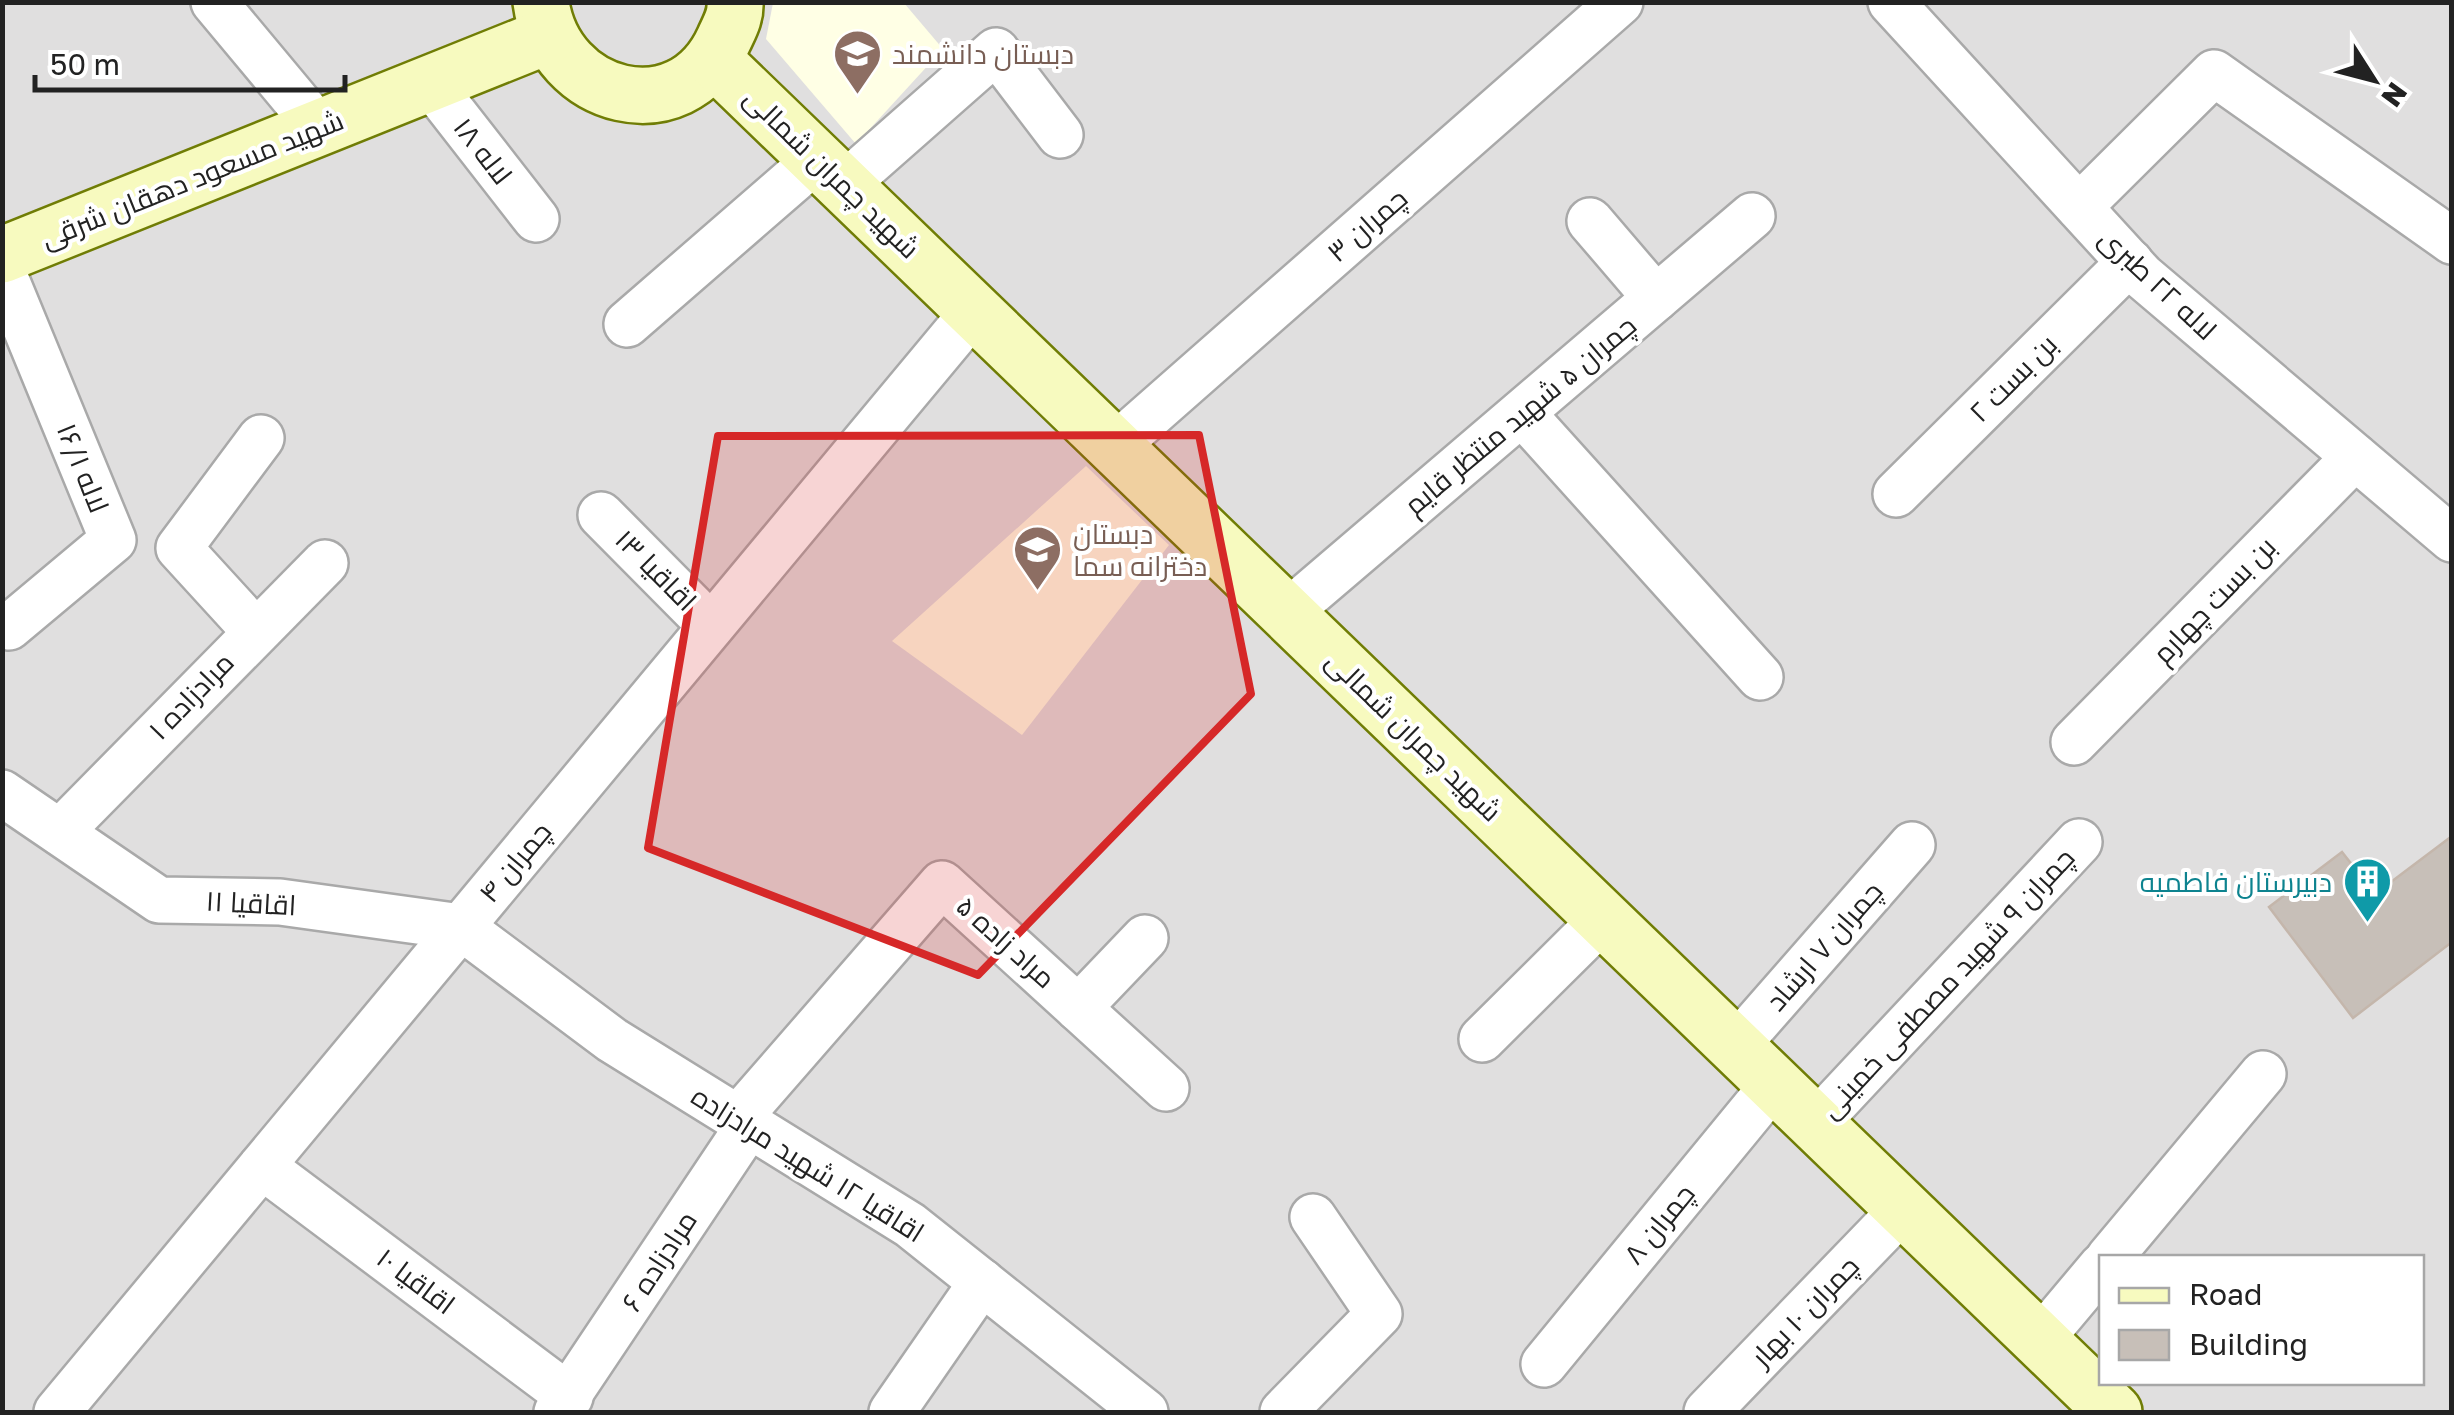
<svg xmlns="http://www.w3.org/2000/svg" width="2454" height="1415" font-family="'Golos Text',Cairo,sans-serif">
	<style>
		.residential { fill: #e0dfdf; fill-rule: evenodd }
		.education { fill: #ffffe5 }
		.building { fill: #c7bfb8; stroke: #c4b6ab; stroke-width: 2.5 }
		.lines { fill: none; stroke-linecap: round; stroke-linejoin: round }
		.minor-casing { stroke: #a9a9a9; stroke-width: 50 }
		.secondary-casing { stroke: #707d05; stroke-width: 60 }
		.minor { stroke: #fff; stroke-width: 45 }
		.secondary { stroke: #f7fabf; stroke-width: 55 }
		.marked { fill: #d62828; fill-opacity: 0.2; stroke: #d62828; stroke-width: 8; stroke-linejoin: round }
		.labels { text-anchor: middle; stroke-width: 8; stroke-linejoin: round; paint-order: stroke }
		.education-label { font-size: 28px; fill: #785e54; stroke: #fff; text-anchor: start }
		.street-label { font-size: 28px; fill: #222; stroke: #fff }
		.culture-label { font-size: 28px; fill: #0d838f; stroke: #fff; text-anchor: end }
	</style>
	<rect width="100%" height="100%" fill="#f2efe9"/>
	<path class="residential" d="M 3,3 L 2451,3 L 2451,1412 L 3,1412 ZM 2102,1258 L 2422,1258 L 2422,1382 L 2102,1382 Z"/>
	<g class="education">
		<path d="M 773,3 L 904,3 L 943,49 L 856,144 L 766,39 Z"/>
		<path d="M 1086,466 L 1169,545 L 1022,735 L 892,641 Z"/>
	</g>
	<path class="building" d="M 2452,836 L 2452,942 L 2353,1018 L 2269,907 L 2342,852 L 2375,894 Z"/>
	<g class="lines">
		<defs>
			<g id="minor">
				<path d="M 214,2 L 319,128"/>
				<path d="M 1891,2 L 2142,276 L 2452,539"/>
				<path d="M 430,83 L 536,219"/>
				<path d="M 844,185 L 996,51 L 1060,135"/>
				<path d="M 2079,207 L 2214,73 L 2452,241"/>
				<path d="M 1590,221 L 1656,298"/>
				<path d="M 2,270 L 113,540 L 9,627"/>
				<path d="M 627,324 L 817,159"/>
				<path d="M 1522,413 L 1760,677"/>
				<path d="M 1114,447 L 1620,2"/>
				<path d="M 1896,494 L 2130,262"/>
				<path d="M 601,515 L 711,626"/>
				<path d="M 1287,613 L 1752,216"/>
				<path d="M 254,630 L 179,548 L 261,438"/>
				<path d="M 2074,742 L 2355,457"/>
				<path d="M 2,793 L 159,900 L 280,902 L 461,927 L 612,1040 L 910,1225 L 1145,1412"/>
				<path d="M 60,832 L 325,563"/>
				<path d="M 1078,1008 L 1145,938"/>
				<path d="M 1482,1039 L 1603,919"/>
				<path d="M 1735,1047 L 1912,845"/>
				<path d="M 738,1118 L 942,884 L 1166,1088"/>
				<path d="M 1815,1124 L 2079,842"/>
				<path d="M 262,1166 L 570,1397"/>
				<path d="M 2109,1258 L 2263,1074"/>
				<path d="M 2039,1341 L 2102,1266"/>
				<path d="M 1544,1364 L 1774,1084"/>
				<path d="M 57,1412 L 974,311"/>
				<path d="M 557,1412 L 749,1125"/>
				<path d="M 892,1412 L 982,1282"/>
				<path d="M 1283,1412 L 1379,1314 L 1313,1217"/>
				<path d="M 1707,1412 L 1903,1209"/>
			</g>
			<g id="secondary">
				<path d="M 541,2 C 554,100 681,134 724,39 C 730,26 736,16 735,2"/>
				<path d="M 714,60 L 2114,1412"/>
				<path d="M 2,255 L 548,36"/>
			</g>
		</defs>
		<use href="#minor" class="minor-casing"/>
		<use href="#secondary" class="secondary-casing"/>
		<use href="#minor" class="minor"/>
		<use href="#secondary" class="secondary"/>
	</g>
	<path class="marked" d="M 1199,435 L 1251,694 L 978,975 L 648,848 L 718,436 Z"/>
	<defs>
		<symbol id="school-pin" viewBox="-11 -11 22 30"><path d="M0 17L-7.5 6A9.5 9.5 0 1 1 7.5 6Z" fill="#8d6e63" stroke="#fff"/><path d="M0-5L7-2L0 1L-7-2ZM-4 1L0 2.5L4 1V4Q0 6-4 4Z" fill="#fff"/></symbol>
		<symbol id="building-pin" viewBox="-11 -11 22 30"><path d="M0 17L-7.5 6A9.5 9.5 0 1 1 7.5 6Z" fill="#0f9aa8" stroke="#fff"/><path d="M-4-6H4V6H1V3H-1V6H-4ZM-2.5-4.3h1.7v1.8h-1.7ZM.8-4.3h1.7v1.8H.8ZM-2.5-1h1.7V.8h-1.7ZM.8-1h1.7V.8H.8Z" fill="#fff"/></symbol>
	</defs>
	<g fill-rule="evenodd">
		<use href="#school-pin" x="830" y="26" width="55" height="75"/>
		<use href="#school-pin" x="1010" y="522" width="55" height="75"/>
		<use href="#building-pin" x="2340" y="854" width="55" height="75"/>
	</g>
	<g class="labels">
		<g class="education-label">
			<text x="892" y="64">دبستان دانشمند</text>
			<text x="1073" y="544">دبستان<tspan x="1073" dy="32">دخترانه سما</tspan></text>
		</g>
		<g class="street-label">
			<text transform="translate(483 151) rotate(52)" y="10">لاله ۱۸</text>
			<text transform="translate(832 173) rotate(44)" y="10">شهید چمران شمالی</text>
			<text transform="translate(192 179) rotate(-22)" y="10">شهید مسعود دهقان شرقی</text>
			<text transform="translate(1367 225) rotate(-41)" y="10">چمران ۳</text>
			<text transform="translate(2158 284) rotate(43)" y="10">لاله ۲۲ طبری</text>
			<text transform="translate(2013 378) rotate(-45)" y="10">بن بست ۲</text>
			<text transform="translate(1520 415) rotate(-40)" y="10">چمران ۵ شهید منتظر قایم</text>
			<text transform="translate(83 468) rotate(68)" y="10">لاله ۱۶/۱</text>
			<text transform="translate(656 570) rotate(45)" y="10">اقاقیا ۱۳</text>
			<text transform="translate(2214 600) rotate(-46)" y="10">بن بست چهارم</text>
			<text transform="translate(191 696) rotate(-46)" y="10">مرادزاده ۱</text>
			<text transform="translate(1414 736) rotate(44)" y="10">شهید چمران شمالی</text>
			<text transform="translate(515 862) rotate(-50)" y="10">چمران ۴</text>
			<text transform="translate(251 903) rotate(3)" y="10">اقاقیا ۱۱</text>
			<text transform="translate(1006 942) rotate(42)" y="10">مراد زاده ۵</text>
			<text transform="translate(1824 946) rotate(-49)" y="10">چمران ۷ ارشاد</text>
			<text transform="translate(1947 983) rotate(-47)" y="10">چمران ۹ شهید مصطفی خمینی</text>
			<text transform="translate(808 1164) rotate(32)" y="10">اقاقیا ۱۲ شهید مرادزاده</text>
			<text transform="translate(1659 1224) rotate(-51)" y="10">چمران ۸</text>
			<text transform="translate(659 1261) rotate(-57)" y="10">مرادزاده ۶</text>
			<text transform="translate(416 1281) rotate(37)" y="10">اقاقیا ۱۰</text>
			<text transform="translate(1805 1311) rotate(-46)" y="10">چمران ۱۰ بهار</text>
		</g>
		<g class="culture-label">
			<text x="2332" y="892">دبیرستان فاطمیه</text>
		</g>
	</g>
	<rect width="2454" height="1415" fill="none" stroke="#222222" stroke-width="10"/>
	<rect x="2099" y="1255" width="325" height="130" fill="#ffffff" stroke="#a7a7a7" stroke-width="2.5"/>
	<rect x="2119" y="1288" width="50" height="15" fill="#f7fabf" stroke="#a7a7a7" stroke-width="2.5"/>
	<text x="2189" y="1305" font-size="30" fill="#222222">Road</text>
	<rect x="2119" y="1330" width="50" height="30" fill="#c7bfb8" stroke="#a7a7a7" stroke-width="2.5"/>
	<text x="2189" y="1355" font-size="30" fill="#222222">Building</text>
	<g transform="translate(2374 80) rotate(126)" stroke="#ffffff" stroke-width="8" paint-order="stroke">
	<path d="M0-8L18 38L0 25L-18 38Z" fill="#222222"/>
	<text y="-15" font-size="28" font-weight="bold" text-anchor="middle" fill="#222222">N</text>
	</g>
	<path d="M35 75v15h310v-15" fill="none" stroke="#222222" stroke-width="5"/>
	<text x="50" y="75" font-size="30" fill="#222222" stroke="#ffffff" stroke-width="8" paint-order="stroke">50 m</text>
</svg>
